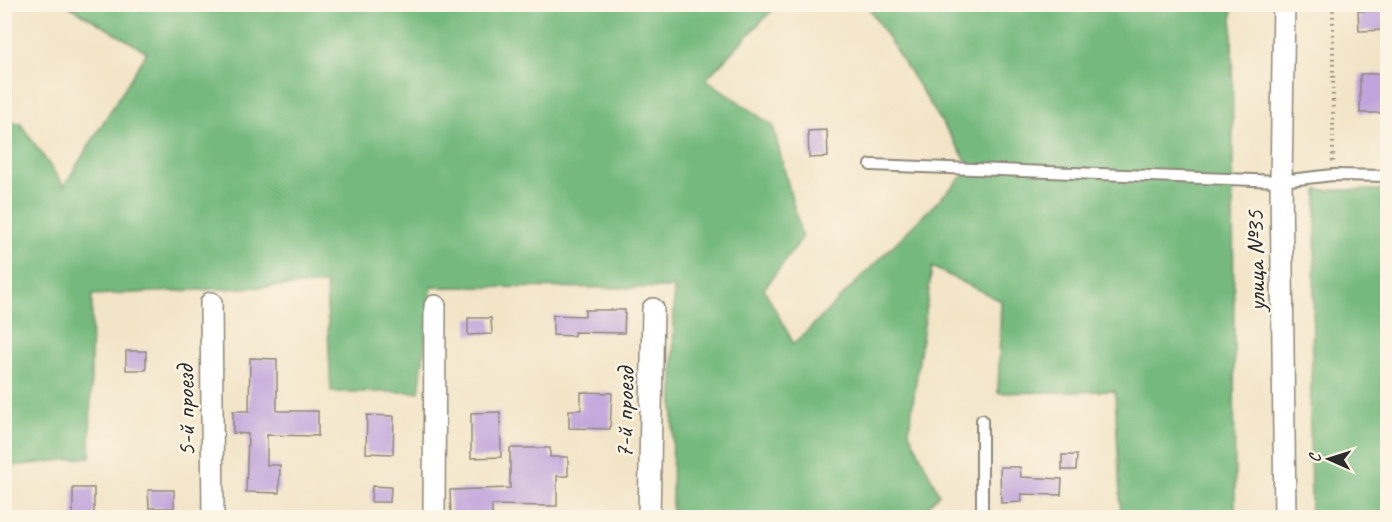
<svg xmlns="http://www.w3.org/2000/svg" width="1392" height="522" font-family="Caveat,sans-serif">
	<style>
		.forest { fill: #75b97e; stroke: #507254; stroke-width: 1.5 }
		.building { fill: #c0a4db }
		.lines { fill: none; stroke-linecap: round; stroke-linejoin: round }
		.lane-casing { stroke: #8e8879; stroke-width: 14 }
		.street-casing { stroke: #8e8879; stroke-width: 24 }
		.path { stroke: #8e8879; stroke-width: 4; stroke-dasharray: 1.5 4.5; stroke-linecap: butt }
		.lane { stroke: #fff; stroke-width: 10 }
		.street { stroke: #fff; stroke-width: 21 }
		.labels { text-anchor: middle; stroke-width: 5; stroke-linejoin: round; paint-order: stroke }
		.street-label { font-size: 26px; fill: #2b2b2b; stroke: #fcf5e5 }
	</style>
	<rect width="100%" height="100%" fill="#fcf5e5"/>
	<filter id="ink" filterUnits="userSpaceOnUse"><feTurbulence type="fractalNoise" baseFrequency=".0167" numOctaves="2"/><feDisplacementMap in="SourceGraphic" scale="12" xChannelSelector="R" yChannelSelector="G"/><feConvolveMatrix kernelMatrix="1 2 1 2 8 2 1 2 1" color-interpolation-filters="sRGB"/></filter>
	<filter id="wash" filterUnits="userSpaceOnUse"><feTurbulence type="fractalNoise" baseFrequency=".008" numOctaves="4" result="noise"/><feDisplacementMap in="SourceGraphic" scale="24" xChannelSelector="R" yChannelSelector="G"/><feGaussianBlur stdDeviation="1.35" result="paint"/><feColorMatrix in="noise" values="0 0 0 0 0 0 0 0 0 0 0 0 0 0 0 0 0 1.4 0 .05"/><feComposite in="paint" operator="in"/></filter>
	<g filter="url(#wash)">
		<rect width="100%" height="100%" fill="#f2e4c7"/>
		<g class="forest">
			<path d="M 67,5 L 777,5 L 706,79 L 773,126 L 802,238 L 764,289 L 794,344 L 971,168 L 867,5 L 1232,5 L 1235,517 L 1121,517 L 1115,391 L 998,393 L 1001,301 L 932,267 L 909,432 L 939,494 L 920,515 L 884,518 L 672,517 L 674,288 L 432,287 L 419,392 L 331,392 L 326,284 L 92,295 L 90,457 L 5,467 L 5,122 L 20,123 L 64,186 L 147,52 Z"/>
			<path d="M 1317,190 L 1387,190 L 1387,517 L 1311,517 L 1310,419 Z"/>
		</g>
		<g id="blocks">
			<g class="building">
				<path d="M 1388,10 L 1388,30 L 1359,31 L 1358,11 Z"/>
				<rect x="1360" y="74" width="28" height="39"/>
				<path d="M 827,130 L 828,157 L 809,158 L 808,131 Z"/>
				<path d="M 585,310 L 625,310 L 624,333 L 574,332 L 574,336 L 553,335 L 553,315 L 585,316 Z"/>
				<path d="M 468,318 L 491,318 L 492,334 L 468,335 Z"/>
				<rect x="126" y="351" width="20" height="19"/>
				<path d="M 250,358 L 277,359 L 277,411 L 318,411 L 318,436 L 267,435 L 267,465 L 280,465 L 279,493 L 246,492 L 248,434 L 233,433 L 233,411 L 249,411 Z"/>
				<path d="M 581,392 L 612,393 L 610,429 L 569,428 L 569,410 L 581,410 Z"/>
				<path d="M 500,412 L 501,457 L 471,458 L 471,413 Z"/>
				<path d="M 367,415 L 394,416 L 393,454 L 366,453 Z"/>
				<path d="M 510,448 L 550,448 L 550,457 L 568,457 L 568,476 L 557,476 L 557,506 L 492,505 L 492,518 L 451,518 L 450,490 L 510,488 Z"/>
				<path d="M 1062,455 L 1077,455 L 1076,470 L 1062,470 Z"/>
				<path d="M 1000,467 L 1020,467 L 1021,477 L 1062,479 L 1061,495 L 1021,494 L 1022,502 L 1001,503 Z"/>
				<path d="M 372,486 L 391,487 L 390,502 L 371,502 Z"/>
				<rect x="73" y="488" width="21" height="30"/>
				<path d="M 148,490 L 174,490 L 174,508 L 149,508 Z"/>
			</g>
		</g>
	</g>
	<g filter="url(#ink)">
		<use href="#blocks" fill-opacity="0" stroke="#8e8879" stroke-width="1.5"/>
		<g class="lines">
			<defs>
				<g id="lane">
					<path d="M 871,165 L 1281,181 L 1333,175 L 1388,176"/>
					<path d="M 982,518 L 982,420"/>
				</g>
				<g id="street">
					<path d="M 1284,4 L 1281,181 L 1285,518"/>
					<path d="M 211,303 L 213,518"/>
					<path d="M 434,518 L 435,306"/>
					<path d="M 649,518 L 653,309"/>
				</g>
			</defs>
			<use href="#lane" class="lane-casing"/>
			<use href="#street" class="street-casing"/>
			<path class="path" d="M 1333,4 L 1333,162"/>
			<use href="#lane" class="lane"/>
			<use href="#street" class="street"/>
		</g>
	</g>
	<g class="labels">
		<g class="street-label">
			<text transform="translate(1255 261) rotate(-91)" y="9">улица №35</text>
			<text transform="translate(185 411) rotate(-91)" y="9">5-й проезд</text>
			<text transform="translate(624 413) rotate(-89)" y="9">7-й проезд</text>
		</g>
	</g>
	<rect width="1392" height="522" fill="none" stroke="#fcf5e5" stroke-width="24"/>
	<g transform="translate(1329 459) rotate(273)" stroke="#fcf5e5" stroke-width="4.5" paint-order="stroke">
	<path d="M0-4.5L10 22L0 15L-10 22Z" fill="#2b2b2b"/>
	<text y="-9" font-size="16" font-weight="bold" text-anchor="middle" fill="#2b2b2b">С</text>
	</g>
</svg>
